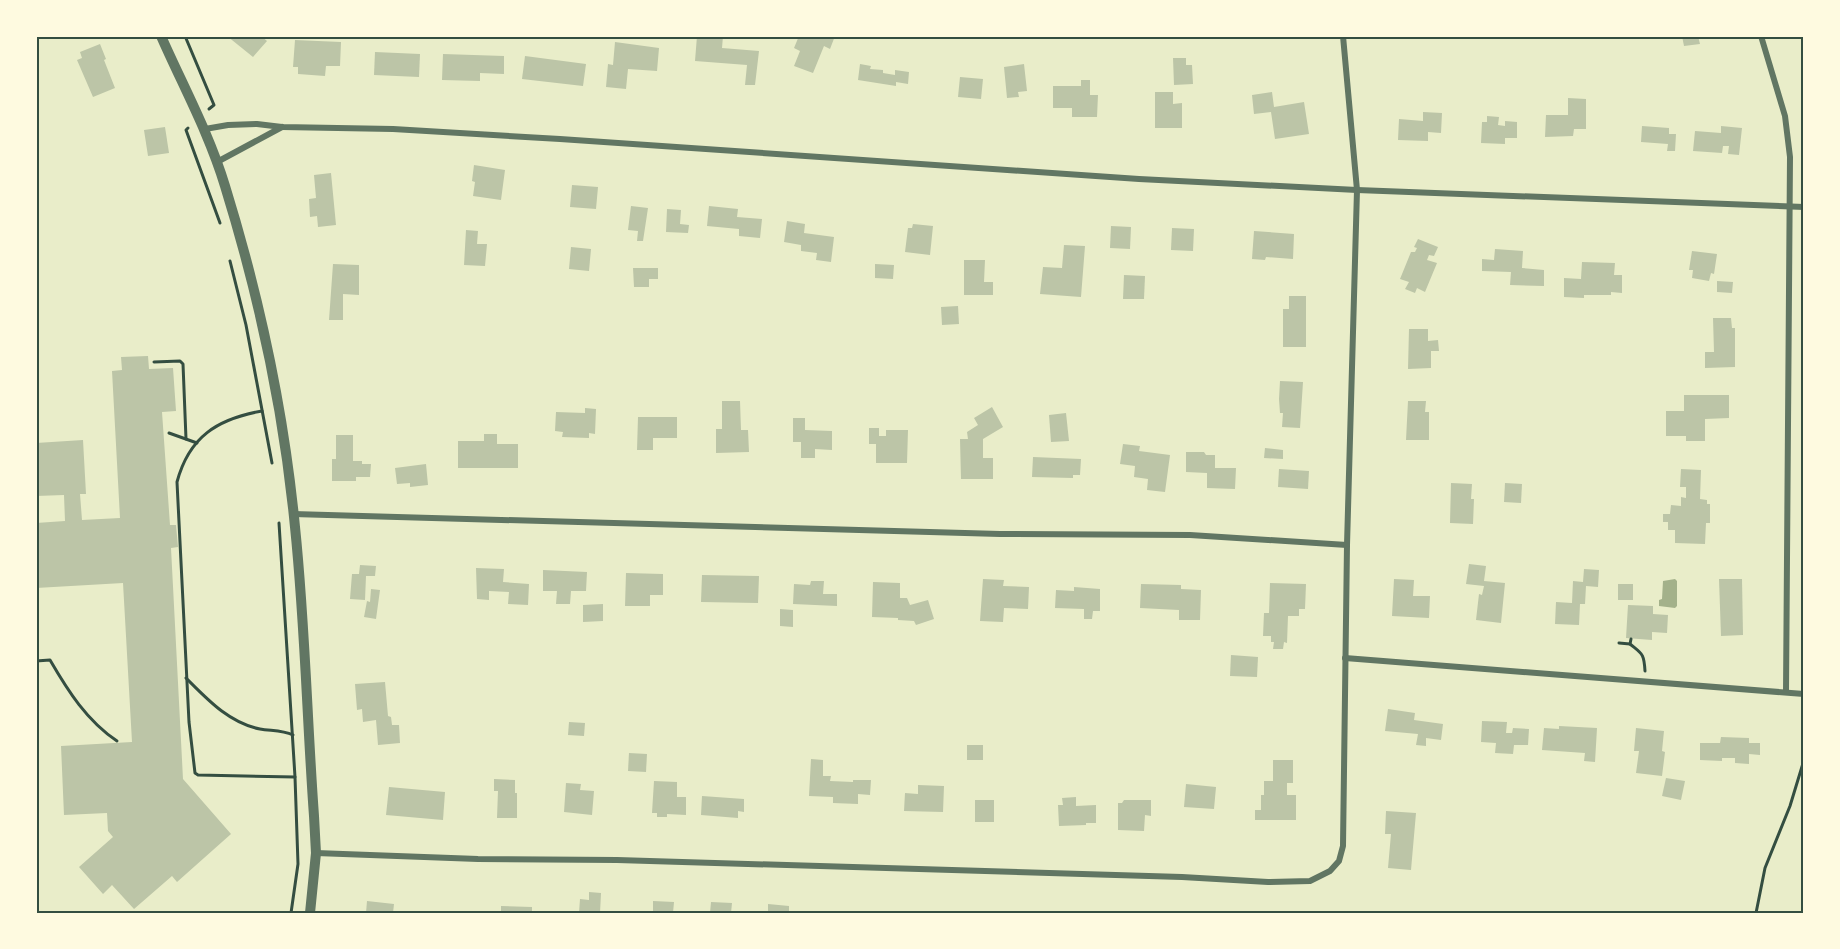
<svg xmlns="http://www.w3.org/2000/svg" width="1840" height="949" font-family="'Sofia Sans Condensed',sans-serif">
	<style>
		.water { fill: #a3b18a }
		.building { fill: #bcc5a7 }
		.lines { fill: none; stroke-linecap: round; stroke-linejoin: round }
		.path { stroke: #344e41; stroke-width: 3 }
		.minor { stroke: #617663; stroke-width: 6 }
		.tertiary { stroke: #617663; stroke-width: 10 }
		.neatline { fill: none; stroke: #344e41; stroke-width: 2 }
	</style>
	<rect width="100%" height="100%" fill="#e9edc9"/>
	<path class="water" d="M 1675,579 L 1677,581 L 1677,606 L 1675,608 L 1659,606 L 1659,600 L 1662,599 L 1663,581 Z"/>
	<g class="building">
		<path d="M 227,36 L 261,36 L 267,41 L 253,57 Z"/>
		<path d="M 697,36 L 723,36 L 722,48 L 759,51 L 755,85 L 745,85 L 747,65 L 695,61 Z"/>
		<path d="M 799,36 L 805,38 L 806,36 L 835,36 L 830,49 L 824,46 L 813,73 L 794,66 L 800,51 L 794,48 Z"/>
		<path d="M 1682,36 L 1698,36 L 1700,44 L 1684,46 Z"/>
		<path d="M 295,40 L 341,42 L 340,66 L 326,66 L 325,76 L 298,74 L 298,67 L 293,67 Z"/>
		<path d="M 615,42 L 659,48 L 657,71 L 628,69 L 626,89 L 606,87 L 608,64 L 613,65 Z"/>
		<path d="M 100,44 L 106,59 L 104,60 L 115,88 L 93,97 L 77,60 L 82,58 L 80,52 Z"/>
		<path d="M 375,52 L 420,54 L 419,77 L 374,75 Z"/>
		<path d="M 443,54 L 504,56 L 504,74 L 480,73 L 480,81 L 442,80 Z"/>
		<path d="M 525,56 L 586,64 L 583,86 L 522,79 Z"/>
		<path d="M 1173,58 L 1186,58 L 1186,65 L 1192,65 L 1193,84 L 1174,85 Z"/>
		<path d="M 860,64 L 871,66 L 870,69 L 883,70 L 883,73 L 895,75 L 895,70 L 909,72 L 908,84 L 896,82 L 896,86 L 858,80 Z"/>
		<path d="M 1024,64 L 1027,91 L 1018,92 L 1019,97 L 1007,98 L 1004,67 Z"/>
		<path d="M 960,77 L 983,79 L 981,99 L 958,97 Z"/>
		<path d="M 1081,80 L 1090,80 L 1090,95 L 1098,95 L 1097,117 L 1072,117 L 1072,108 L 1053,108 L 1053,86 L 1081,86 Z"/>
		<path d="M 1155,92 L 1173,92 L 1173,104 L 1182,103 L 1182,128 L 1155,128 Z"/>
		<path d="M 1272,92 L 1274,107 L 1304,102 L 1309,134 L 1275,139 L 1271,112 L 1254,114 L 1252,95 Z"/>
		<path d="M 1568,98 L 1586,99 L 1586,129 L 1574,129 L 1573,136 L 1545,137 L 1546,115 L 1568,115 Z"/>
		<path d="M 1423,112 L 1442,113 L 1441,133 L 1428,132 L 1428,141 L 1398,140 L 1399,119 L 1423,121 Z"/>
		<path d="M 1487,116 L 1499,117 L 1498,125 L 1505,126 L 1505,121 L 1517,122 L 1517,138 L 1505,138 L 1505,144 L 1481,143 L 1482,122 L 1487,122 Z"/>
		<path d="M 1642,126 L 1669,128 L 1669,134 L 1676,134 L 1675,151 L 1667,151 L 1668,144 L 1641,142 Z"/>
		<path d="M 1721,126 L 1742,128 L 1739,155 L 1728,154 L 1729,146 L 1723,146 L 1722,153 L 1693,151 L 1695,131 L 1721,133 Z"/>
		<path d="M 165,127 L 169,153 L 148,156 L 144,130 Z"/>
		<path d="M 474,165 L 505,170 L 501,200 L 473,196 L 475,182 L 472,181 Z"/>
		<path d="M 331,173 L 336,225 L 318,227 L 317,216 L 310,217 L 309,199 L 316,198 L 314,175 Z"/>
		<path d="M 572,185 L 598,187 L 596,209 L 570,207 Z"/>
		<path d="M 631,206 L 648,208 L 643,241 L 637,241 L 638,231 L 628,230 Z"/>
		<path d="M 709,206 L 738,209 L 737,217 L 762,219 L 760,238 L 739,236 L 739,229 L 707,226 Z"/>
		<path d="M 667,209 L 681,210 L 680,224 L 689,225 L 688,233 L 666,232 Z"/>
		<path d="M 787,221 L 805,224 L 804,233 L 834,237 L 831,262 L 816,260 L 817,253 L 801,251 L 801,245 L 784,242 Z"/>
		<path d="M 913,224 L 933,226 L 930,255 L 905,252 L 908,228 L 912,228 Z"/>
		<path d="M 1111,226 L 1131,227 L 1130,249 L 1110,248 Z"/>
		<path d="M 1172,228 L 1194,229 L 1193,251 L 1171,250 Z"/>
		<path d="M 466,230 L 478,231 L 477,244 L 487,244 L 485,266 L 464,265 Z"/>
		<path d="M 1254,231 L 1294,234 L 1293,259 L 1266,257 L 1265,260 L 1252,259 Z"/>
		<path d="M 1418,239 L 1438,247 L 1434,256 L 1429,255 L 1427,260 L 1437,263 L 1425,292 L 1417,288 L 1415,293 L 1405,289 L 1409,282 L 1400,279 L 1411,252 L 1415,252 L 1417,248 L 1414,247 Z"/>
		<path d="M 1064,245 L 1085,246 L 1081,297 L 1040,294 L 1043,267 L 1062,268 Z"/>
		<path d="M 571,247 L 591,249 L 589,271 L 569,269 Z"/>
		<path d="M 1495,249 L 1523,251 L 1522,268 L 1544,270 L 1544,286 L 1510,285 L 1511,272 L 1482,271 L 1482,259 L 1494,260 Z"/>
		<path d="M 1692,251 L 1717,254 L 1714,274 L 1711,273 L 1709,281 L 1692,278 L 1693,270 L 1689,270 Z"/>
		<path d="M 964,260 L 985,260 L 984,282 L 993,282 L 993,295 L 964,295 Z"/>
		<path d="M 1582,262 L 1615,263 L 1614,275 L 1622,275 L 1622,293 L 1611,292 L 1611,295 L 1584,295 L 1584,298 L 1564,297 L 1564,278 L 1581,279 Z"/>
		<path d="M 333,264 L 359,265 L 359,295 L 343,294 L 343,320 L 329,320 Z"/>
		<path d="M 875,264 L 894,265 L 893,279 L 875,278 Z"/>
		<path d="M 633,268 L 658,268 L 658,279 L 649,279 L 649,287 L 634,287 Z"/>
		<path d="M 1124,275 L 1145,276 L 1144,299 L 1123,299 Z"/>
		<path d="M 1717,281 L 1733,282 L 1732,293 L 1717,292 Z"/>
		<path d="M 1289,296 L 1306,296 L 1306,347 L 1283,347 L 1283,309 L 1289,309 Z"/>
		<path d="M 958,306 L 959,324 L 942,325 L 941,307 Z"/>
		<path d="M 1713,318 L 1731,318 L 1732,328 L 1735,328 L 1735,367 L 1705,368 L 1705,352 L 1714,352 Z"/>
		<path d="M 1409,329 L 1428,329 L 1428,341 L 1438,340 L 1439,351 L 1431,351 L 1431,368 L 1408,369 Z"/>
		<path d="M 148,356 L 149,369 L 173,368 L 176,411 L 162,412 L 170,525 L 176,525 L 178,547 L 171,548 L 183,779 L 231,834 L 177,882 L 172,876 L 134,909 L 112,885 L 103,894 L 79,867 L 113,837 L 108,831 L 107,813 L 64,815 L 61,746 L 132,742 L 123,583 L 36,588 L 36,523 L 65,521 L 64,495 L 36,496 L 36,443 L 83,440 L 86,494 L 80,494 L 82,520 L 120,518 L 112,371 L 122,370 L 121,357 Z"/>
		<path d="M 1280,381 L 1303,382 L 1300,428 L 1282,427 L 1283,413 L 1280,413 L 1279,399 Z"/>
		<path d="M 1684,395 L 1729,395 L 1729,418 L 1705,419 L 1705,441 L 1686,441 L 1686,436 L 1666,436 L 1666,411 L 1684,411 Z"/>
		<path d="M 722,401 L 740,401 L 741,430 L 748,430 L 749,452 L 716,453 L 716,429 L 722,429 Z"/>
		<path d="M 1408,401 L 1426,401 L 1425,412 L 1429,412 L 1429,440 L 1406,440 Z"/>
		<path d="M 992,407 L 1003,427 L 983,439 L 983,458 L 993,458 L 993,479 L 961,479 L 960,439 L 968,439 L 967,432 L 978,425 L 974,418 Z"/>
		<path d="M 585,408 L 596,409 L 595,434 L 589,433 L 589,438 L 562,437 L 563,432 L 555,431 L 556,412 L 585,413 Z"/>
		<path d="M 1066,413 L 1069,441 L 1051,442 L 1049,415 Z"/>
		<path d="M 638,417 L 677,417 L 677,438 L 653,438 L 653,450 L 637,450 Z"/>
		<path d="M 793,418 L 805,418 L 805,430 L 832,431 L 832,450 L 815,449 L 815,458 L 801,458 L 801,442 L 793,442 Z"/>
		<path d="M 869,428 L 879,428 L 879,436 L 886,436 L 886,430 L 908,430 L 907,463 L 876,463 L 876,444 L 869,444 Z"/>
		<path d="M 484,434 L 497,434 L 497,444 L 518,444 L 518,468 L 458,468 L 458,441 L 484,441 Z"/>
		<path d="M 336,435 L 353,435 L 353,461 L 362,461 L 362,464 L 371,464 L 370,477 L 356,477 L 356,481 L 332,481 L 332,459 L 336,459 Z"/>
		<path d="M 1123,444 L 1140,446 L 1139,451 L 1170,455 L 1165,492 L 1147,490 L 1148,479 L 1134,477 L 1135,466 L 1120,464 Z"/>
		<path d="M 1265,448 L 1283,450 L 1283,459 L 1264,458 Z"/>
		<path d="M 1186,452 L 1204,452 L 1206,455 L 1215,455 L 1215,468 L 1236,468 L 1235,489 L 1207,488 L 1207,473 L 1186,472 Z"/>
		<path d="M 1033,457 L 1081,459 L 1080,475 L 1073,475 L 1073,478 L 1032,477 Z"/>
		<path d="M 426,464 L 428,485 L 410,487 L 410,483 L 397,484 L 395,468 Z"/>
		<path d="M 1279,469 L 1309,471 L 1308,489 L 1278,487 Z"/>
		<path d="M 1681,469 L 1701,470 L 1700,499 L 1707,500 L 1707,504 L 1710,504 L 1710,523 L 1706,523 L 1705,544 L 1675,543 L 1675,530 L 1668,530 L 1668,522 L 1663,522 L 1663,514 L 1670,514 L 1671,505 L 1681,506 L 1681,497 L 1686,498 L 1686,487 L 1680,487 Z"/>
		<path d="M 1451,483 L 1472,484 L 1471,499 L 1474,499 L 1473,524 L 1450,523 Z"/>
		<path d="M 1505,483 L 1522,484 L 1521,503 L 1504,502 Z"/>
		<path d="M 1469,564 L 1486,566 L 1484,581 L 1505,583 L 1501,623 L 1476,620 L 1479,594 L 1482,595 L 1484,586 L 1466,584 Z"/>
		<path d="M 360,565 L 376,566 L 375,576 L 366,576 L 365,600 L 350,599 L 352,574 L 359,574 Z"/>
		<path d="M 476,568 L 504,569 L 503,582 L 529,584 L 528,605 L 508,604 L 509,592 L 489,591 L 489,600 L 477,599 Z"/>
		<path d="M 1584,569 L 1599,570 L 1598,587 L 1586,586 L 1585,604 L 1580,604 L 1579,625 L 1555,624 L 1556,602 L 1572,603 L 1573,581 L 1583,582 Z"/>
		<path d="M 543,570 L 587,572 L 586,591 L 571,591 L 570,604 L 556,604 L 557,591 L 543,591 Z"/>
		<path d="M 626,573 L 663,574 L 663,595 L 650,595 L 650,606 L 625,606 Z"/>
		<path d="M 702,575 L 759,576 L 758,603 L 701,602 Z"/>
		<path d="M 983,579 L 1004,580 L 1003,586 L 1029,587 L 1028,609 L 1004,608 L 1003,622 L 980,621 Z"/>
		<path d="M 1394,579 L 1414,580 L 1413,596 L 1430,596 L 1429,618 L 1392,616 Z"/>
		<path d="M 1719,579 L 1742,579 L 1743,635 L 1721,636 Z"/>
		<path d="M 811,581 L 824,581 L 823,594 L 837,594 L 837,606 L 793,604 L 794,584 L 810,585 Z"/>
		<path d="M 873,582 L 900,583 L 900,598 L 907,598 L 910,605 L 928,600 L 934,619 L 916,625 L 914,621 L 898,620 L 898,618 L 872,617 Z"/>
		<path d="M 1270,583 L 1306,584 L 1305,609 L 1299,609 L 1299,616 L 1288,616 L 1287,643 L 1284,642 L 1283,649 L 1273,649 L 1274,642 L 1271,642 L 1271,636 L 1263,636 L 1264,613 L 1269,613 Z"/>
		<path d="M 1141,584 L 1181,585 L 1181,589 L 1201,590 L 1200,620 L 1179,620 L 1179,610 L 1140,608 Z"/>
		<rect x="1618" y="584" width="15" height="16"/>
		<path d="M 1074,587 L 1100,589 L 1100,611 L 1093,611 L 1092,619 L 1084,619 L 1084,609 L 1055,608 L 1056,590 L 1074,591 Z"/>
		<path d="M 371,589 L 380,590 L 376,619 L 364,617 L 367,601 L 370,602 Z"/>
		<path d="M 603,604 L 603,621 L 583,622 L 583,605 Z"/>
		<path d="M 1628,605 L 1653,606 L 1653,614 L 1668,615 L 1667,633 L 1652,632 L 1652,640 L 1626,638 Z"/>
		<path d="M 780,609 L 793,610 L 793,627 L 780,626 Z"/>
		<path d="M 1231,655 L 1258,657 L 1257,677 L 1230,676 Z"/>
		<path d="M 385,682 L 388,716 L 391,717 L 392,725 L 399,725 L 400,743 L 378,745 L 376,720 L 363,722 L 362,709 L 357,710 L 355,684 Z"/>
		<path d="M 1388,709 L 1415,713 L 1414,720 L 1443,724 L 1441,740 L 1426,738 L 1426,746 L 1416,745 L 1418,734 L 1385,731 Z"/>
		<path d="M 1482,721 L 1507,722 L 1506,733 L 1512,733 L 1513,728 L 1529,729 L 1528,745 L 1514,745 L 1513,754 L 1495,753 L 1496,743 L 1481,742 Z"/>
		<path d="M 569,722 L 585,723 L 584,736 L 568,735 Z"/>
		<path d="M 1559,726 L 1597,728 L 1595,762 L 1584,761 L 1585,753 L 1542,750 L 1544,728 L 1559,729 Z"/>
		<path d="M 1636,728 L 1664,731 L 1662,751 L 1665,752 L 1662,776 L 1636,773 L 1639,751 L 1634,751 Z"/>
		<path d="M 1721,737 L 1749,738 L 1749,743 L 1760,743 L 1760,755 L 1749,754 L 1749,764 L 1735,763 L 1735,758 L 1722,758 L 1722,761 L 1700,760 L 1700,743 L 1720,743 Z"/>
		<rect x="967" y="745" width="16" height="15"/>
		<path d="M 629,753 L 647,754 L 646,772 L 628,771 Z"/>
		<path d="M 811,759 L 823,760 L 823,776 L 831,776 L 830,781 L 853,782 L 853,780 L 871,780 L 870,795 L 858,794 L 858,804 L 833,803 L 833,797 L 809,796 Z"/>
		<path d="M 1273,760 L 1293,760 L 1293,783 L 1287,783 L 1287,795 L 1296,795 L 1296,820 L 1255,820 L 1255,810 L 1261,810 L 1261,795 L 1264,795 L 1264,781 L 1273,781 Z"/>
		<path d="M 1666,778 L 1685,781 L 1681,800 L 1662,796 Z"/>
		<path d="M 494,779 L 515,780 L 515,793 L 517,793 L 517,818 L 497,818 L 498,791 L 494,791 Z"/>
		<path d="M 654,781 L 677,782 L 677,797 L 686,797 L 686,815 L 667,814 L 667,817 L 657,817 L 657,813 L 652,813 Z"/>
		<path d="M 566,783 L 581,784 L 580,790 L 594,791 L 592,815 L 564,812 Z"/>
		<path d="M 1186,784 L 1216,787 L 1214,809 L 1184,807 Z"/>
		<path d="M 918,785 L 944,786 L 943,812 L 904,811 L 905,793 L 918,794 Z"/>
		<path d="M 389,787 L 445,792 L 443,820 L 386,815 Z"/>
		<path d="M 702,796 L 744,799 L 744,812 L 738,811 L 738,818 L 701,815 Z"/>
		<path d="M 1076,797 L 1076,806 L 1096,805 L 1096,823 L 1086,823 L 1086,825 L 1059,826 L 1058,805 L 1063,805 L 1062,798 Z"/>
		<rect x="975" y="800" width="19" height="22"/>
		<path d="M 1124,800 L 1151,800 L 1151,816 L 1145,815 L 1144,831 L 1118,830 L 1118,803 L 1122,803 Z"/>
		<path d="M 1386,811 L 1416,813 L 1411,870 L 1388,868 L 1391,834 L 1385,834 Z"/>
		<path d="M 589,892 L 601,893 L 600,913 L 579,913 L 580,899 L 589,900 Z"/>
		<path d="M 367,901 L 394,904 L 393,913 L 366,913 Z"/>
		<path d="M 653,901 L 674,902 L 673,913 L 653,913 Z"/>
		<path d="M 711,902 L 732,903 L 731,913 L 710,913 Z"/>
		<path d="M 768,904 L 789,906 L 789,913 L 768,913 Z"/>
		<path d="M 501,906 L 532,907 L 532,913 L 501,913 Z"/>
	</g>
	<g class="lines">
		<g class="path">
			<path d="M 185,36 L 214,105 L 209,109"/>
			<path d="M 188,128 L 186,130 L 220,223"/>
			<path d="M 230,261 L 246,325 L 272,463"/>
			<path d="M 154,362 L 180,361 L 183,364 L 186,439"/>
			<path d="M 262,411 C 217,419 189,437 177,482 L 189,722 L 195,773 L 198,775 L 295,777"/>
			<path d="M 169,433 L 197,443"/>
			<path d="M 279,523 L 295,777 L 298,864 L 291,913"/>
			<path d="M 1631,639 L 1630,644 C 1642,654 1644,653 1645,671"/>
			<path d="M 1619,643 L 1630,644"/>
			<path d="M 36,661 L 50,660 C 68,691 87,721 117,741"/>
			<path d="M 186,678 C 207,699 229,723 260,729 C 271,731 282,730 293,735"/>
			<path d="M 1756,913 L 1765,868 L 1790,806 L 1804,760"/>
		</g>
		<g class="minor">
			<path d="M 1761,36 L 1785,116 L 1790,157 L 1786,692"/>
			<path d="M 205,129 L 228,125 L 257,124 L 282,127 L 393,129 L 560,139 L 1139,179 L 1357,190 L 1804,207"/>
			<path d="M 217,162 L 282,127"/>
			<path d="M 293,514 L 1000,534 L 1190,535 L 1347,545"/>
			<path d="M 1345,658 L 1804,694"/>
			<path d="M 316,853 L 478,859 L 617,860 L 1182,877 L 1268,882 L 1310,881 L 1330,871 L 1339,861 L 1343,846 L 1347,545 L 1357,190 L 1343,36"/>
		</g>
		<path class="tertiary" d="M 161,36 C 183,86 209,133 225,186 C 259,296 284,412 295,527 C 305,623 307,720 314,816 L 316,853 L 310,913"/>
	</g>
	<rect width="1840" height="949" fill="none" stroke="#fefae0" stroke-width="75"/>
	<rect x="38" y="38" width="1764" height="874" class="neatline"/>
</svg>
